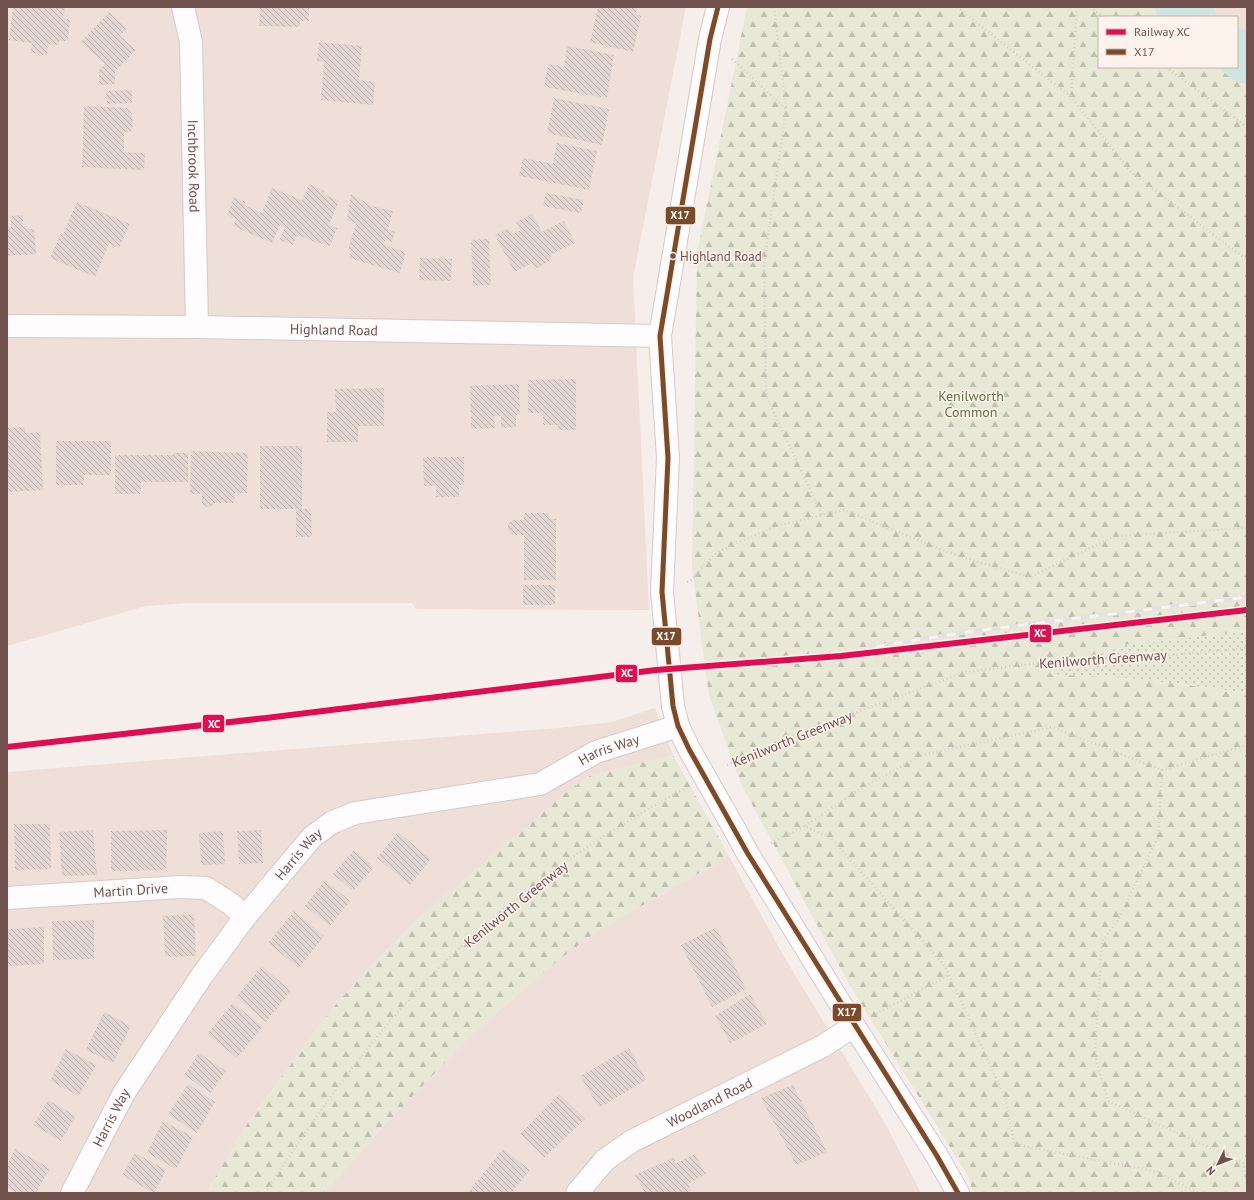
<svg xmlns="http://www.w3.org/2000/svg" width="1254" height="1200" font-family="'PT Sans',sans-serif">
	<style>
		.residential { fill: #eedfd8 }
		.grass { fill: url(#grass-dots) }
		.forest { fill: url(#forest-firs) }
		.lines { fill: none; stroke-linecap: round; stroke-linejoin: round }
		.river { stroke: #cee5e1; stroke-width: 48 }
		.building { fill: url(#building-back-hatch) }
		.minor-casing { stroke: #d4cac8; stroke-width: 24 }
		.tertiary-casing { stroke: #d4cac8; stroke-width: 24 }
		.path { stroke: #d6cccb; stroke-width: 2.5; stroke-dasharray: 1 3; stroke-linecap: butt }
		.minor { stroke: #fefcfc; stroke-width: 22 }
		.tertiary { stroke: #fefcfc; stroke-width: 22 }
		.rail-casing { stroke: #e3e1e4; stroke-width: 4.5 }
		.rail { stroke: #fdf2ec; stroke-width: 3; stroke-dasharray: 9; stroke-linecap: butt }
		.tertiary-bridge-casing { stroke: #d4cac8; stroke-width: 24; stroke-linecap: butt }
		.tertiary-bridge { stroke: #fefcfc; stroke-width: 22 }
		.bus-1-casing { stroke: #fdf2ec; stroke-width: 8 }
		.bus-1 { stroke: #7a4b2a; stroke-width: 5 }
		.rail-1-casing { stroke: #fdf2ec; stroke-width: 9 }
		.rail-1 { stroke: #df0d52; stroke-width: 6 }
		.bus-dot { fill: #70514e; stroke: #fdf2ec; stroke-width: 1.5 }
		.labels { text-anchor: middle; stroke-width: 3; stroke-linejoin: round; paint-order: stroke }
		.bus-label { font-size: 13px; fill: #70514e; stroke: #fdf2ec; text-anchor: start }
		.street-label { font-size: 14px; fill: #70514e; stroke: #fdf2ec }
		.park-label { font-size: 14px; fill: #607447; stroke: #fdf2ec }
		.line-badge { stroke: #fdf2ec; stroke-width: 1.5 }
		.badge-label { font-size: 11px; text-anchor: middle; font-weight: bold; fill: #fff }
	</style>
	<defs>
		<pattern id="grass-dots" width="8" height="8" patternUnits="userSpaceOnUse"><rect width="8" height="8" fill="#e7e9d6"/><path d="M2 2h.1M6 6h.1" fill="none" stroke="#c0bfb0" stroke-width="1.8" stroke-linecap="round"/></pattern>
		<pattern id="forest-firs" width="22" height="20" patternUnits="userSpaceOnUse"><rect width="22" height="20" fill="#e7e9d6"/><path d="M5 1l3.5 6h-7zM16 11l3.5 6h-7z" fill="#c0bfb0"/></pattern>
		<pattern id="building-back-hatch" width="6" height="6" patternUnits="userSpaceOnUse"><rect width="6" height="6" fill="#e2d6d3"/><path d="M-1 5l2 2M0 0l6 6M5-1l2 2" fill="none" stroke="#bcb0ad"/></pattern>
	</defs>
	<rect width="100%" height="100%" fill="#f6eeea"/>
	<g class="residential">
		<path d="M 7,7 L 686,7 L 633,278 L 649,610 L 416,609 L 412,603 L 188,603 L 146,606 L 7,646 Z"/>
		<path d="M 1179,7 L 1247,7 L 1247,60 L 1237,52 L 1237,17 L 1192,17 Z"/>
		<path d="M 655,708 L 673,755 L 590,776 L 365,971 L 328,1014 L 247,1124 L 206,1193 L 7,1193 L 7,772 L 558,728 L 612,722 Z"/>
		<path d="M 729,856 L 783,955 L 885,1123 L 921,1193 L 324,1193 L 379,1131 L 471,1035 L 552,965 L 599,930 Z"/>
	</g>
	<path class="grass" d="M 1247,631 L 1247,693 L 1137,679 L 1045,674 L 1123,645 Z"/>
	<g class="forest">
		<path d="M 747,7 L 1155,7 L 1168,17 L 1099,17 L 1099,67 L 1233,67 L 1247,78 L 1247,631 L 1123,645 L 1046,674 L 1137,679 L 1247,693 L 1247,1193 L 973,1193 L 969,1178 L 849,984 L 741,784 L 709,696 L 692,567 L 697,253 Z"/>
		<path d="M 673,755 L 729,856 L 599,930 L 552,965 L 471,1035 L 379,1131 L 324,1193 L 206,1193 L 247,1124 L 328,1014 L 365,971 L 418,918 L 567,792 L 590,776 Z"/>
	</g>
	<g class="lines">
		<g class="river">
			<path d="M 1179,7 L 1192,17"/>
			<path d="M 1237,52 L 1247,60"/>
		</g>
	</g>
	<g class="building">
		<path d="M 13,7 L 65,7 L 63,19 L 70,19 L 68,41 L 59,41 L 59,45 L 48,44 L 47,55 L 31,53 L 32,43 L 9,40 Z"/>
		<path d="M 260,7 L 309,7 L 309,21 L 300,21 L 300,27 L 259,26 Z"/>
		<path d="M 598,7 L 628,7 L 637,9 L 636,14 L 641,16 L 633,52 L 590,42 Z"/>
		<path d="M 109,12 L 127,28 L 120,36 L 136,50 L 115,72 L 115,84 L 99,85 L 99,70 L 105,64 L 81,42 Z"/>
		<path d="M 319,42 L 362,46 L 359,80 L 375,82 L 373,105 L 321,100 L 324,62 L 317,61 Z"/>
		<path d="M 567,46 L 614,55 L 607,98 L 544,87 L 548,64 L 564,67 Z"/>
		<path d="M 132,90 L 132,103 L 107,104 L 106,91 Z"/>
		<path d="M 554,98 L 609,109 L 602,145 L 547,133 Z"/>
		<path d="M 84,106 L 127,108 L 132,114 L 133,125 L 130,132 L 124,132 L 124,152 L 145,153 L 144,170 L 82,167 Z"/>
		<path d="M 557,143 L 597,151 L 589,190 L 519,176 L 523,158 L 553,164 Z"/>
		<path d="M 309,184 L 324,191 L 323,194 L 339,201 L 329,225 L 337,228 L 330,246 L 320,243 L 320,244 L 297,235 L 293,245 L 279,240 L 285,227 L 280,225 L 272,243 L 233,226 L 236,219 L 227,215 L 234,197 L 246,202 L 244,205 L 262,213 L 272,188 L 302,200 Z"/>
		<path d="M 546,193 L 584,200 L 581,213 L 543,206 Z"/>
		<path d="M 351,194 L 372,206 L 393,211 L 388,229 L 395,232 L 392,242 L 385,240 L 383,245 L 406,252 L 400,273 L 349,258 L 351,251 L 348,250 L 356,223 L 347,220 Z"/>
		<path d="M 77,202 L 130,224 L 119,248 L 109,244 L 95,277 L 50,258 L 61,233 L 63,234 Z"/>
		<path d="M 532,214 L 542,232 L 564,221 L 575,243 L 550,255 L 552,260 L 535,269 L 532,263 L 514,272 L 495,235 L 509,228 L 512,234 L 520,230 L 516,222 Z"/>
		<path d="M 23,215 L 23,226 L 27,226 L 27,229 L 34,229 L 36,254 L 7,256 L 7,228 L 11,228 L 10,216 Z"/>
		<path d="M 489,239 L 491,285 L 473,286 L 471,240 Z"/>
		<path d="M 420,258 L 452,259 L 451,281 L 419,280 Z"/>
		<path d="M 576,379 L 576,430 L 557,430 L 558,425 L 543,425 L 543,413 L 528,413 L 528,380 Z"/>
		<path d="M 519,384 L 520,414 L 516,415 L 516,427 L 501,428 L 501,416 L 494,416 L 495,428 L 471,429 L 470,386 Z"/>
		<path d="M 384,388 L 384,426 L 358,426 L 358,442 L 327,442 L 327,412 L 336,412 L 335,389 Z"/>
		<path d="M 25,427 L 25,433 L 40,432 L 43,490 L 7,492 L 7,428 Z"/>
		<path d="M 56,441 L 111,441 L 111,475 L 84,475 L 84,485 L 56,485 Z"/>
		<path d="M 260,446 L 302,446 L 302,509 L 311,509 L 312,537 L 296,537 L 296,509 L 260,509 Z"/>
		<path d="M 191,451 L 248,453 L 247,493 L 235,493 L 234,503 L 215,503 L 211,507 L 207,507 L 202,503 L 202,494 L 190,494 Z"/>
		<path d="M 173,453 L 188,453 L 188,482 L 141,482 L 141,494 L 115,494 L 115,455 L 173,455 Z"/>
		<path d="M 423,457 L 464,457 L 464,485 L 459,485 L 459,497 L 436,497 L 436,486 L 424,486 Z"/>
		<path d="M 524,513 L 549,513 L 549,519 L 556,519 L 556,580 L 524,580 L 524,535 L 512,535 L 508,531 L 508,524 L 513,520 L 524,520 Z"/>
		<rect x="523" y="585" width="32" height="20"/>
		<path d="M 14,824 L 50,824 L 51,869 L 15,870 Z"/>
		<path d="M 93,830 L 97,875 L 62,876 L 59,832 Z"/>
		<path d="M 167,830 L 166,870 L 111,871 L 111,831 Z"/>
		<path d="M 261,830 L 263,863 L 239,864 L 237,831 Z"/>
		<path d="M 223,831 L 225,864 L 201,865 L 199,833 Z"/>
		<path d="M 398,832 L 431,859 L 410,885 L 377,858 Z"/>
		<path d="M 354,850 L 374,867 L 353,891 L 333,874 Z"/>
		<path d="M 325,880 L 350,901 L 330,926 L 305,906 Z"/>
		<path d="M 294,911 L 324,936 L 299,968 L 268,943 Z"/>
		<path d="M 194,914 L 196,956 L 165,957 L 163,916 Z"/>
		<path d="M 94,920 L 94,959 L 53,960 L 52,921 Z"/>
		<path d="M 44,927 L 44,964 L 8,966 L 7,929 Z"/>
		<path d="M 716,927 L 746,989 L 712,1007 L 681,945 Z"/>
		<path d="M 262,966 L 291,991 L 266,1022 L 236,997 Z"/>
		<path d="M 750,994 L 767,1024 L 730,1043 L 715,1016 Z"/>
		<path d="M 233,1003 L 263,1027 L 237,1058 L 207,1034 Z"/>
		<path d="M 104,1012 L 131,1026 L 113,1063 L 86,1050 Z"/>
		<path d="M 629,1048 L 646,1080 L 599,1108 L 580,1076 Z"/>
		<path d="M 66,1049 L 96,1065 L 79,1096 L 50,1081 Z"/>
		<path d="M 199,1053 L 226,1071 L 211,1093 L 184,1075 Z"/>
		<path d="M 188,1084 L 215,1102 L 197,1133 L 168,1114 Z"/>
		<path d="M 793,1085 L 827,1152 L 796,1165 L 761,1098 Z"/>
		<path d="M 559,1094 L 585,1119 L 544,1158 L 520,1134 Z"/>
		<path d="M 48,1100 L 76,1116 L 61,1141 L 33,1125 Z"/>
		<path d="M 163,1121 L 193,1137 L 176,1169 L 147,1153 Z"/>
		<path d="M 15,1149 L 50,1168 L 36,1193 L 17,1193 L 7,1188 L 7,1164 Z"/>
		<path d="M 503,1149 L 530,1170 L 511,1193 L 468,1192 Z"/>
		<path d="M 135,1153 L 166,1170 L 154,1193 L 122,1175 Z"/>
		<path d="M 695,1154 L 706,1174 L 688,1184 L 691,1191 L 686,1193 L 645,1193 L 635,1175 L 673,1158 L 676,1163 Z"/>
	</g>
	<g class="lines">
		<defs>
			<g id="minor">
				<path id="s1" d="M 183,7 L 191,42 L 197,327"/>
				<path id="s2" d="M 7,326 L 197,327 L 660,336"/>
				<path id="s3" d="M 7,898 L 180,887 L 206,888 L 231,904 L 245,917"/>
				<path id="s4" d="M 72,1193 L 124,1093 L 201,977 L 245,917 L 312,837 L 331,823 L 355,813 L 540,784 L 596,752 L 678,726"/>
				<path id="s5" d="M 577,1193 L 605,1160 L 632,1141 L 823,1046 L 854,1026"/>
			</g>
			<g id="tertiary">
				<path d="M 689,749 L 678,726 L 673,706 L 662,592 L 668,458 L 660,336 L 710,39 L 718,7"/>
				<path d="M 735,830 L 748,854 L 854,1026 L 937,1156 L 958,1193"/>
			</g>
		</defs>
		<use href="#minor" class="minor-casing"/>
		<use href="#tertiary" class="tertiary-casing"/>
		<g class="path">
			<path d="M 774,7 L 786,109"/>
			<path d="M 957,7 L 1071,97 L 1131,172 L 1247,260"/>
			<path d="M 1090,7 L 1103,17"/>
			<path d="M 732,59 L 786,109 L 764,264 L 766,396 L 822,515"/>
			<path d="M 1166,67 L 1247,127"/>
			<path d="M 1071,96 L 1077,7"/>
			<path d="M 687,582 L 690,581 L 715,554 L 735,544 L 776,526 L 844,510 L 955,555 L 1030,577 L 1115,536 L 1247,528"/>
			<path d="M 727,765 L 799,733 L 966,672 L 1052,661 L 1160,656 L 1247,648"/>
			<path d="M 1162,770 L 1247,745"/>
			<path d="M 805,826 L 855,792 L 922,755 L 1052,727 L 1162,770 L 1158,837 L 1118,920 L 1102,941 L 1095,1056 L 1108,1101 L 1243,1163 L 1247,1184"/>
			<path d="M 771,843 L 805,826 L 832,839 L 945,966 L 1006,1100 L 1014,1144 L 1158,1172 L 1198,1193"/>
			<path d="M 876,1014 L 949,975"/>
			<path d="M 265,1193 C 314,1117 367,1043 430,977 C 503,902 591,839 684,789"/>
		</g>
		<use href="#minor" class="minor"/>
		<use href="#tertiary" class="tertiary"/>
		<defs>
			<path id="rail" d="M 841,656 L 886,645 L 968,632 L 1247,597"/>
		</defs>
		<use href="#rail" class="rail-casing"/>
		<use href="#rail" class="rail"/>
		<defs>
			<path id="tertiary-bridge" d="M 689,749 L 735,830"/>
		</defs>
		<use href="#tertiary-bridge" class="tertiary-bridge-casing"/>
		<use href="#tertiary-bridge" class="tertiary-bridge"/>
		<defs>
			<path id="bus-1" d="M 718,7 L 710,39 L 660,336 L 668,458 L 662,592 L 673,706 L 678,726 L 689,749 L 748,854 L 937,1156 L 958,1193"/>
		</defs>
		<use href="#bus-1" class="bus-1-casing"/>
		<use href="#bus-1" class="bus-1"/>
		<defs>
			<path id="rail-1" d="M 7,747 L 266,718 L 656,670 L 841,656 L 1247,610"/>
		</defs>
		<use href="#rail-1" class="rail-1-casing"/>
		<use href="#rail-1" class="rail-1"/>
	</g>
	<circle class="bus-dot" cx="673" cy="256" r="3.5"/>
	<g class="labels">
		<g class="bus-label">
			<text x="680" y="261">Highland Road</text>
		</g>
		<g class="street-label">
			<text dy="5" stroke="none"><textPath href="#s1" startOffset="160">Inchbrook Road</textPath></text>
			<text dy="5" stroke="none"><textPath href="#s2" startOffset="327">Highland Road</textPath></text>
			<text transform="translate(1103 659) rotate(-4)" y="5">Kenilworth Greenway</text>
			<text transform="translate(792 739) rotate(-22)" y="5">Kenilworth Greenway</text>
			<text dy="5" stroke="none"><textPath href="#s4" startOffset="745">Harris Way</textPath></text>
			<text dy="5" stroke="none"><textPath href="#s4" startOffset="409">Harris Way</textPath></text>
			<text dy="5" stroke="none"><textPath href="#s3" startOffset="124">Martin Drive</textPath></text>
			<text transform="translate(516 904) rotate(-39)" y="5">Kenilworth Greenway</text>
			<text dy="5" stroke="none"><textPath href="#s5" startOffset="163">Woodland Road</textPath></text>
			<text dy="5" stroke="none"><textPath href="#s4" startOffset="85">Harris Way</textPath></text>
		</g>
		<g class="park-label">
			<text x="971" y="401">Kenilworth<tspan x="971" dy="16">Common</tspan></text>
		</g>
	</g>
	<g class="line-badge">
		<rect x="665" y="206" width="31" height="19" rx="4" fill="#7a4b2a"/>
		<rect x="1029" y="624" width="23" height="19" rx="4" fill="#df0d52"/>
		<rect x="651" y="627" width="31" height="19" rx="4" fill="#7a4b2a"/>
		<rect x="615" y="664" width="23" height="19" rx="4" fill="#df0d52"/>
		<rect x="202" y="714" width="23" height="19" rx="4" fill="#df0d52"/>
		<rect x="832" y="1003" width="30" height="19" rx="4" fill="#7a4b2a"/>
	</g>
	<g class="badge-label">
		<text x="680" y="219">X17</text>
		<text x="1040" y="637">XC</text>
		<text x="666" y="640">X17</text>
		<text x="627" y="677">XC</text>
		<text x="214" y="728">XC</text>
		<text x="847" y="1016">X17</text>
	</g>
	<rect width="1254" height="1200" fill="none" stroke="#70514e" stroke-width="16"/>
	<rect x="1098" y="16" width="140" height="52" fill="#fdf2ec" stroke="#c5b2ad"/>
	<rect x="1106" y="29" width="20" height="6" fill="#df0d52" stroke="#c5b2ad"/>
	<text x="1134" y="36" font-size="12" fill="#70514e">Railway XC</text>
	<rect x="1106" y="49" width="20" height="6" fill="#7a4b2a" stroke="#c5b2ad"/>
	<text x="1134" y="56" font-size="12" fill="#70514e">X17</text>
	<g transform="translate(1218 1164) rotate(227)" stroke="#fdf2ec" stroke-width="3" paint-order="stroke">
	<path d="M0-3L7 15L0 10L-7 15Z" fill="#70514e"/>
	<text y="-6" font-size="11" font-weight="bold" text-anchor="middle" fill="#70514e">N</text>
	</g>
</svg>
